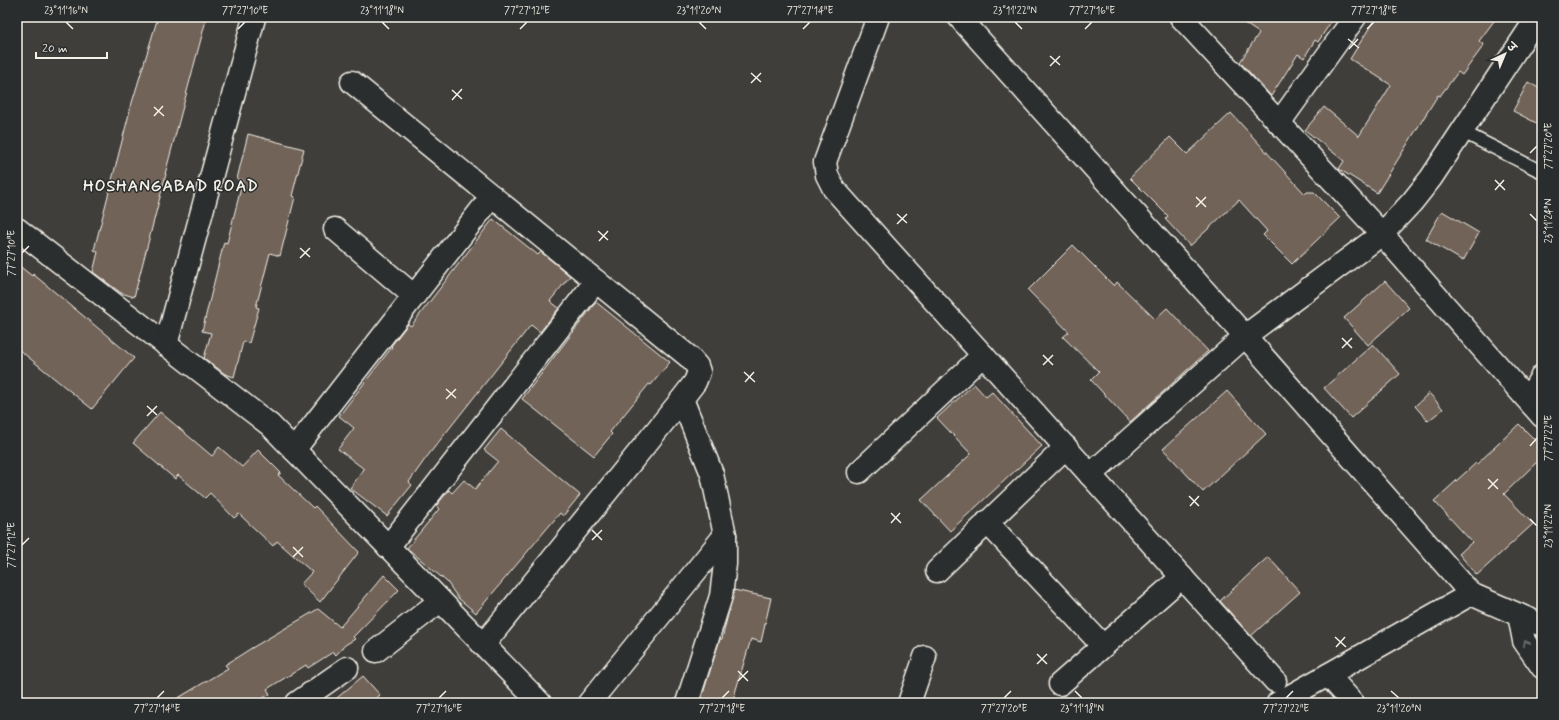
<svg xmlns="http://www.w3.org/2000/svg" width="1559" height="720" font-family="Mynerve,'Playpen Sans Deva',sans-serif">
	<style>
		.building { fill: #726459; stroke: #f4f1e8 }
		.lines { fill: none; stroke-linecap: round; stroke-linejoin: round }
		.lane-casing { stroke: #f4f1e8; stroke-width: 15 }
		.street-casing { stroke: #f4f1e8; stroke-width: 25 }
		.lane { stroke: #2a2d2e; stroke-width: 12 }
		.street { stroke: #2a2d2e; stroke-width: 22 }
		.oneway { stroke: #71726f }
		.ticks { fill: none; stroke: #f4f1e8; stroke-width: 1.5 }
		.labels { text-anchor: middle; stroke-width: 3; stroke-linejoin: round; paint-order: stroke }
		.district-label { font-size: 16px; font-weight: bold; letter-spacing: 1px; fill: #f4f1e8; stroke: #2a2d2e }
		.neatline { fill: none; stroke: #f4f1e8; stroke-width: 1.5 }
		.ticks-label { font-size: 10px; text-anchor: middle; fill: #f4f1e8 }
	</style>
	<rect width="100%" height="100%" fill="#403e3b"/>
	<filter id="ink" filterUnits="userSpaceOnUse"><feTurbulence type="fractalNoise" baseFrequency=".025" numOctaves="2"/><feDisplacementMap in="SourceGraphic" scale="8" xChannelSelector="R" yChannelSelector="G"/><feConvolveMatrix kernelMatrix="1 2 1 2 8 2 1 2 1" color-interpolation-filters="sRGB"/></filter>
	<g filter="url(#ink)">
		<g class="building">
			<path d="M 158,17 L 196,17 L 206,20 L 165,174 L 166,174 L 134,297 L 121,293 L 93,272 L 98,252 L 94,250 L 131,106 Z"/>
			<path d="M 1235,17 L 1334,17 L 1318,42 L 1315,40 L 1304,58 L 1298,54 L 1271,96 L 1240,62 L 1259,33 Z"/>
			<path d="M 1376,17 L 1497,17 L 1479,41 L 1484,45 L 1462,75 L 1458,72 L 1440,96 L 1438,95 L 1377,193 L 1339,169 L 1344,161 L 1305,130 L 1324,107 L 1359,136 L 1391,85 L 1350,59 Z"/>
			<path d="M 1528,82 L 1542,90 L 1542,126 L 1513,111 Z"/>
			<path d="M 1231,113 L 1305,194 L 1307,192 L 1314,192 L 1340,218 L 1292,264 L 1263,235 L 1267,231 L 1239,200 L 1190,246 L 1165,219 L 1168,216 L 1130,178 L 1170,137 L 1187,154 Z"/>
			<path d="M 248,134 L 304,149 L 292,196 L 295,197 L 280,256 L 270,253 L 256,307 L 259,308 L 249,343 L 243,342 L 234,377 L 225,374 L 204,358 L 211,333 L 202,331 L 224,242 L 227,243 L 243,180 L 237,179 Z"/>
			<path d="M 1442,211 L 1479,233 L 1463,261 L 1426,239 Z"/>
			<path d="M 493,219 L 538,255 L 541,252 L 570,276 L 550,301 L 559,308 L 540,332 L 531,325 L 426,458 L 409,482 L 412,485 L 387,516 L 350,488 L 364,469 L 338,449 L 354,428 L 339,416 L 392,347 L 391,346 L 408,324 L 411,326 Z"/>
			<path d="M 1073,245 L 1114,286 L 1117,282 L 1155,319 L 1167,308 L 1208,351 L 1130,422 L 1091,380 L 1099,372 L 1063,337 L 1069,332 L 1028,290 Z"/>
			<path d="M 17,264 L 32,276 L 33,274 L 134,358 L 92,409 L 17,348 Z"/>
			<path d="M 1385,281 L 1409,308 L 1368,345 L 1344,318 Z"/>
			<path d="M 596,302 L 670,362 L 651,385 L 649,384 L 610,432 L 612,434 L 594,456 L 522,399 Z"/>
			<path d="M 1373,344 L 1400,374 L 1351,418 L 1324,388 Z"/>
			<path d="M 974,384 L 986,397 L 992,392 L 1042,446 L 950,531 L 921,500 L 971,454 L 937,418 Z"/>
			<path d="M 1227,391 L 1266,434 L 1203,492 L 1163,449 Z"/>
			<path d="M 1429,393 L 1443,409 L 1428,421 L 1415,406 Z"/>
			<path d="M 160,412 L 212,456 L 219,447 L 242,467 L 258,450 L 281,473 L 278,475 L 313,508 L 315,506 L 359,552 L 320,602 L 301,584 L 312,572 L 277,541 L 273,546 L 239,514 L 234,518 L 210,493 L 205,498 L 178,475 L 175,479 L 133,443 Z"/>
			<path d="M 1519,424 L 1542,447 L 1542,457 L 1504,494 L 1533,524 L 1477,575 L 1459,554 L 1472,542 L 1434,501 L 1476,463 L 1477,464 Z"/>
			<path d="M 501,429 L 580,495 L 563,516 L 560,513 L 476,613 L 458,598 L 447,582 L 407,548 L 439,509 L 436,506 L 449,490 L 452,493 L 464,480 L 475,489 L 498,461 L 484,450 Z"/>
			<path d="M 1268,557 L 1300,592 L 1251,636 L 1220,601 Z"/>
			<path d="M 384,575 L 399,590 L 353,637 L 355,639 L 345,645 L 336,655 L 333,652 L 308,668 L 306,665 L 267,689 L 270,694 L 255,703 L 170,703 L 228,668 L 225,665 L 250,649 L 318,609 L 340,627 Z"/>
			<path d="M 734,590 L 771,598 L 761,642 L 751,639 L 732,703 L 700,703 L 720,639 L 722,639 Z"/>
			<path d="M 363,676 L 380,695 L 371,703 L 331,703 Z"/>
		</g>
		<g class="lines">
			<defs>
				<path id="lane" d="M 1461,131 L 1542,172"/>
				<g id="street">
					<path d="M 878,17 L 825,162 L 827,175 L 834,189 L 1275,681"/>
					<path d="M 959,17 L 1245,336 L 1471,594 L 1542,625"/>
					<path d="M 1181,17 L 1382,234 L 1542,416"/>
					<path d="M 352,82 L 689,357 L 697,366 L 699,372 L 695,382 L 682,399 L 483,645"/>
					<path d="M 1279,123 L 1355,17"/>
					<path d="M 17,229 L 270,425 L 540,703"/>
					<path d="M 335,229 L 414,296"/>
					<path d="M 166,345 L 254,18"/>
					<path d="M 682,399 L 712,474 L 725,535 L 725,564 L 721,596 L 687,703"/>
					<path d="M 1528,399 L 1542,376"/>
					<path d="M 294,450 L 492,196"/>
					<path d="M 859,472 L 983,355"/>
					<path d="M 1090,475 L 1245,336 L 1382,234 L 1412,202 L 1431,178 L 1535,21"/>
					<path d="M 987,522 L 1103,646"/>
					<path d="M 388,547 L 596,281"/>
					<path d="M 937,571 L 1066,447"/>
					<path d="M 1519,615 L 1524,641 L 1542,667"/>
					<path d="M 376,651 L 440,601"/>
					<path d="M 1328,675 L 1353,703"/>
					<path d="M 1060,684 L 1182,577"/>
					<path d="M 297,703 L 347,668"/>
					<path d="M 589,703 L 725,535"/>
					<path d="M 909,703 L 925,657"/>
					<path d="M 1278,703 L 1471,594"/>
				</g>
			</defs>
			<use href="#lane" class="lane-casing"/>
			<use href="#street" class="street-casing"/>
			<use href="#lane" class="lane"/>
			<use href="#street" class="street"/>
		</g>
		<defs><path id="oneway-chevron" d="M-2-3.5L2.5 0L-2 3.5" fill="none" stroke-width="1.6" stroke-linecap="round" stroke-linejoin="round"/></defs>
		<use class="oneway" href="#oneway-chevron" transform="translate(1526 643) rotate(-118)"/>
	</g>
	<path class="ticks" d="M 66,22 L 73,29M 382,22 L 389,29M 699,22 L 706,29M 1015,22 L 1022,29M 238,29 L 245,22M 520,29 L 527,22M 803,29 L 810,22M 1085,29 L 1092,22M 1367,29 L 1374,22M 1348,39 L 1359,48M 1349,49 L 1358,39M 1050,56 L 1060,65M 1050,66 L 1060,56M 751,73 L 761,82M 751,83 L 761,73M 452,90 L 462,99M 452,100 L 462,89M 154,107 L 164,116M 154,116 L 163,106M 1530,153 L 1537,146M 1495,180 L 1505,190M 1495,190 L 1504,180M 1196,197 L 1206,207M 1196,207 L 1206,197M 897,214 L 907,223M 1530,214 L 1537,221M 897,224 L 907,214M 598,231 L 608,240M 599,241 L 608,231M 300,248 L 310,257M 22,253 L 29,246M 300,258 L 310,248M 1342,338 L 1352,348M 1342,348 L 1352,338M 1043,355 L 1053,365M 1043,365 L 1053,355M 744,372 L 755,382M 745,382 L 754,372M 446,389 L 456,398M 446,399 L 456,389M 147,406 L 157,415M 147,416 L 157,406M 1530,446 L 1537,438M 1488,479 L 1498,489M 1488,489 L 1498,479M 1189,496 L 1199,506M 1190,506 L 1199,496M 891,513 L 901,523M 1530,519 L 1537,526M 891,523 L 900,513M 592,530 L 602,540M 592,540 L 602,530M 22,545 L 29,538M 293,547 L 303,557M 293,557 L 303,547M 1335,637 L 1346,647M 1336,647 L 1345,637M 1037,654 L 1047,664M 1037,664 L 1047,654M 738,671 L 748,681M 738,681 L 748,671M 1075,691 L 1082,698M 1391,691 L 1399,698M 157,698 L 164,691M 439,698 L 446,691M 722,698 L 729,691M 1004,698 L 1011,691M 1286,698 L 1293,691"/>
	<g class="labels">
		<g class="district-label">
			<text x="171" y="191">HOSHANGABAD ROAD</text>
		</g>
	</g>
	<rect width="1559" height="720" fill="none" stroke="#2a2d2e" stroke-width="44"/>
	<g transform="translate(1505 54) rotate(44)" stroke="#2a2d2e" stroke-width="3" paint-order="stroke">
	<path d="M0-3L7 15L0 10L-7 15Z" fill="#f4f1e8"/>
	<text y="-6" font-size="11" font-weight="bold" text-anchor="middle" fill="#f4f1e8">उ</text>
	</g>
	<path d="M36 52v6h71v-6" fill="none" stroke="#f4f1e8" stroke-width="2"/>
	<text x="42" y="52" font-size="12" fill="#f4f1e8" stroke="#2a2d2e" stroke-width="3" paint-order="stroke">20 m</text>
	<rect x="22" y="22" width="1515" height="676" class="neatline"/>
	<g class="ticks-label">
		<text x="66" y="14">23°11'16"N</text>
		<text x="245" y="14">77°27'10"E</text>
		<text x="382" y="14">23°11'18"N</text>
		<text x="527" y="14">77°27'12"E</text>
		<text x="699" y="14">23°11'20"N</text>
		<text x="810" y="14">77°27'14"E</text>
		<text x="1015" y="14">23°11'22"N</text>
		<text x="1092" y="14">77°27'16"E</text>
		<text x="1374" y="14">77°27'18"E</text>
		<text transform="translate(1548 146) rotate(-90)" y="4">77°27'20"E</text>
		<text transform="translate(1548 221) rotate(-90)" y="4">23°11'24"N</text>
		<text transform="translate(11 253) rotate(-90)" y="4">77°27'10"E</text>
		<text transform="translate(1548 438) rotate(-90)" y="4">77°27'22"E</text>
		<text transform="translate(1548 526) rotate(-90)" y="4">23°11'22"N</text>
		<text transform="translate(11 545) rotate(-90)" y="4">77°27'12"E</text>
		<text x="157" y="712">77°27'14"E</text>
		<text x="439" y="712">77°27'16"E</text>
		<text x="722" y="712">77°27'18"E</text>
		<text x="1004" y="712">77°27'20"E</text>
		<text x="1082" y="712">23°11'18"N</text>
		<text x="1286" y="712">77°27'22"E</text>
		<text x="1399" y="712">23°11'20"N</text>
	</g>
</svg>
